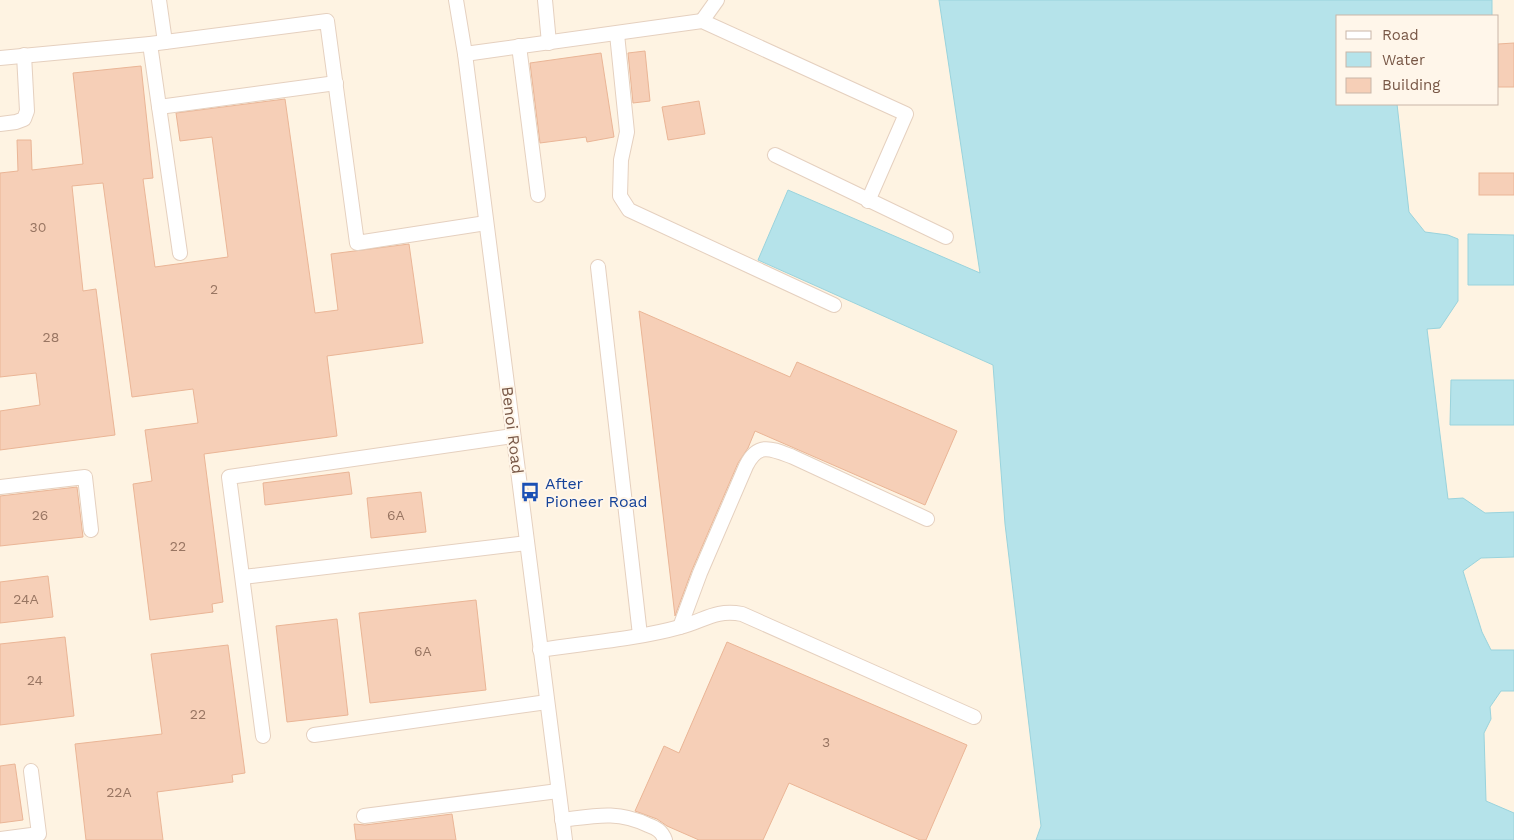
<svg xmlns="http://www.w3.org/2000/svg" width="1514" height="840" font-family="'Work Sans',sans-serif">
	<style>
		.water { fill: #b5e3ea; stroke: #9ad3dc }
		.building { fill: #f6cfb7; stroke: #eab596 }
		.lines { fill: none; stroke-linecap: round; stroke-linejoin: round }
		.minor-casing { stroke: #e5d0bf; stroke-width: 16 }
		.minor { stroke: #fff; stroke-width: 14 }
		.labels { text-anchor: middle; stroke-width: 4; stroke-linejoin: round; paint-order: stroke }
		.number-label { font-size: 14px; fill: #987562 }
		.street-label { font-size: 16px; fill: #785746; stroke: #fff6ea }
		.transit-label { font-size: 16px; fill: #164399; stroke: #fff6ea; text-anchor: start }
	</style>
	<rect width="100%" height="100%" fill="#fef3e2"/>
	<g class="water">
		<path d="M 939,0 L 1492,0 L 1492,16 L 1338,16 L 1338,104 L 1397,104 L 1409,212 L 1425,232 L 1448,235 L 1458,239 L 1458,301 L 1440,328 L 1427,329 L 1448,499 L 1463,498 L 1485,513 L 1514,512 L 1514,557 L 1481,558 L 1463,571 L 1482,632 L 1491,650 L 1514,650 L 1514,691 L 1501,691 L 1490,707 L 1491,719 L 1484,733 L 1486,801 L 1514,813 L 1514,840 L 1036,840 L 1041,826 L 1005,524 L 993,365 L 758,260 L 788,190 L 980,273 Z"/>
		<path d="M 1468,234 L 1514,235 L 1514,285 L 1468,285 Z"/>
		<path d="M 1451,380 L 1514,380 L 1514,425 L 1450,425 Z"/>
	</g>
	<g class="building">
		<path d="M 1514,43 L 1514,87 L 1498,87 L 1498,44 Z"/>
		<path d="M 645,51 L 650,101 L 633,103 L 628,53 Z"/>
		<path d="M 601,53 L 614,137 L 587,142 L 586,137 L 540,143 L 530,63 Z"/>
		<path d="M 141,66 L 153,178 L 143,179 L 155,267 L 228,257 L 212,137 L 180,141 L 176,113 L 285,99 L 315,313 L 338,310 L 331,254 L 409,244 L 423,343 L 327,356 L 337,436 L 204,454 L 223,602 L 212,604 L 213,612 L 150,620 L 133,484 L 152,481 L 145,430 L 198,423 L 193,389 L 132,397 L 103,183 L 72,186 L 83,291 L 96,289 L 115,435 L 0,450 L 0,411 L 40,405 L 36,373 L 0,377 L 0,173 L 18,171 L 17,140 L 31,140 L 32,170 L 83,164 L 73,73 Z"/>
		<path d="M 699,101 L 705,134 L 668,140 L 662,107 Z"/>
		<rect x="1479" y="173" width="35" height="22"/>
		<path d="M 639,311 L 790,377 L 797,362 L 957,431 L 925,505 L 755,431 L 748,448 L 738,463 L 692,570 L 675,616 Z"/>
		<path d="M 349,472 L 352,494 L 265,505 L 263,483 Z"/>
		<path d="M 77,487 L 83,537 L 0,546 L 0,496 Z"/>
		<path d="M 421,492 L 426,532 L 371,538 L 367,498 Z"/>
		<path d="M 48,576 L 53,617 L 0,623 L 0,582 Z"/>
		<path d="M 476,600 L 486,690 L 370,703 L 359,613 Z"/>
		<path d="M 337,619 L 348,715 L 287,722 L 276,626 Z"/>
		<path d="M 65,637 L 74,716 L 0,725 L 0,644 Z"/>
		<path d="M 727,642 L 967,745 L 926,840 L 920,840 L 789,783 L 763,840 L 699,840 L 667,826 L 657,819 L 635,811 L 664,746 L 679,753 Z"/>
		<path d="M 228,645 L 245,773 L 232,775 L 233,782 L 157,792 L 163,840 L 86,840 L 75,744 L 162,734 L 151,654 Z"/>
		<path d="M 15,764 L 23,820 L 0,823 L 0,766 Z"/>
		<path d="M 452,814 L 456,840 L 356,840 L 354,824 L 365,825 Z"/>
	</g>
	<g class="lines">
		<defs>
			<g id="minor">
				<path d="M 159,0 L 165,42"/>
				<path d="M 456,0 L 465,54 L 565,840"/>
				<path d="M 545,0 L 549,43"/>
				<path d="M 702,21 L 717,0"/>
				<path d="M 617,34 L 627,132 L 621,160 L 620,196 L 629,210 L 834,305"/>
				<path d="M 150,44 L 180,253"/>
				<path d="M 519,46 L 538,195"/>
				<path d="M 465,54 L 702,21 L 906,114 L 868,201"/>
				<path d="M 0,58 L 150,44 L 327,21 L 357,243 L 486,223"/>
				<path d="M 159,107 L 336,83"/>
				<path d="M 0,124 L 16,122 L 24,119 L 27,111 L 24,55"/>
				<path d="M 775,155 L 946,237"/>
				<path d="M 598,267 L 640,635"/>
				<path d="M 0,487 L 85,477 L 91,530"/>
				<path d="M 243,577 L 527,543"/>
				<path d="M 680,627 L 700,573 L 746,466 C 758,441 772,449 793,457 L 927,519"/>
				<path d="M 540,650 C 585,643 637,639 680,627 C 704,621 715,609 742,614 L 974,717"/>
				<path d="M 314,735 L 547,702"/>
				<path d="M 263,736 L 229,477 L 513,436"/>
				<path d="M 364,816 L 558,791"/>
				<path d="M 562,820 C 594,816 617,810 648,825 C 656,828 662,831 665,840"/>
				<path d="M 0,839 L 39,834 L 31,771"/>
			</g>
		</defs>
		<use href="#minor" class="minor-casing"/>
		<use href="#minor" class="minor"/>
	</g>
	<defs>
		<symbol id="bus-bare" viewBox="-9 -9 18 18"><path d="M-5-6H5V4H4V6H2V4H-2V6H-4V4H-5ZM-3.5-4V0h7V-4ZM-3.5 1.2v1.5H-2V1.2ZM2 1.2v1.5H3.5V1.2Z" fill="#1a4fb4" stroke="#fff6ea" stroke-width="2.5" paint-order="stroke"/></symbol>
	</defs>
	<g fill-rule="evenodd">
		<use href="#bus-bare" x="516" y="478" width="28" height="28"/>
	</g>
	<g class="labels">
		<g class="number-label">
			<text x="38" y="232">30</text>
			<text x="214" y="294">2</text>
			<text x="51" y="342">28</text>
			<text x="40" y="520">26</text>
			<text x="396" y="520">6A</text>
			<text x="178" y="551">22</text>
			<text x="26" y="604">24A</text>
			<text x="423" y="656">6A</text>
			<text x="35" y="685">24</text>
			<text x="198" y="719">22</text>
			<text x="826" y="747">3</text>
			<text x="119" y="797">22A</text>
		</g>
		<g class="street-label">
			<text transform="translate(513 430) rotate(83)" y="6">Benoi Road</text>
		</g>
		<g class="transit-label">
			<text x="545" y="489">After<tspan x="545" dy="18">Pioneer Road</tspan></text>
		</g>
	</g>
	<rect x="1336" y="15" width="162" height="90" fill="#fff6ea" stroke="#c9b6a8"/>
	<rect x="1346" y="31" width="25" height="8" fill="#ffffff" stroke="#c9b6a8"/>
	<text x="1382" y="40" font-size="15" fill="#785746">Road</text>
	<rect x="1346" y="52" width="25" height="15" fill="#b5e3ea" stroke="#c9b6a8"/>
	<text x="1382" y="65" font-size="15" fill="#785746">Water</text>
	<rect x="1346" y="78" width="25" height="15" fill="#f6cfb7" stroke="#c9b6a8"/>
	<text x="1382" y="90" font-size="15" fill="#785746">Building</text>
</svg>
